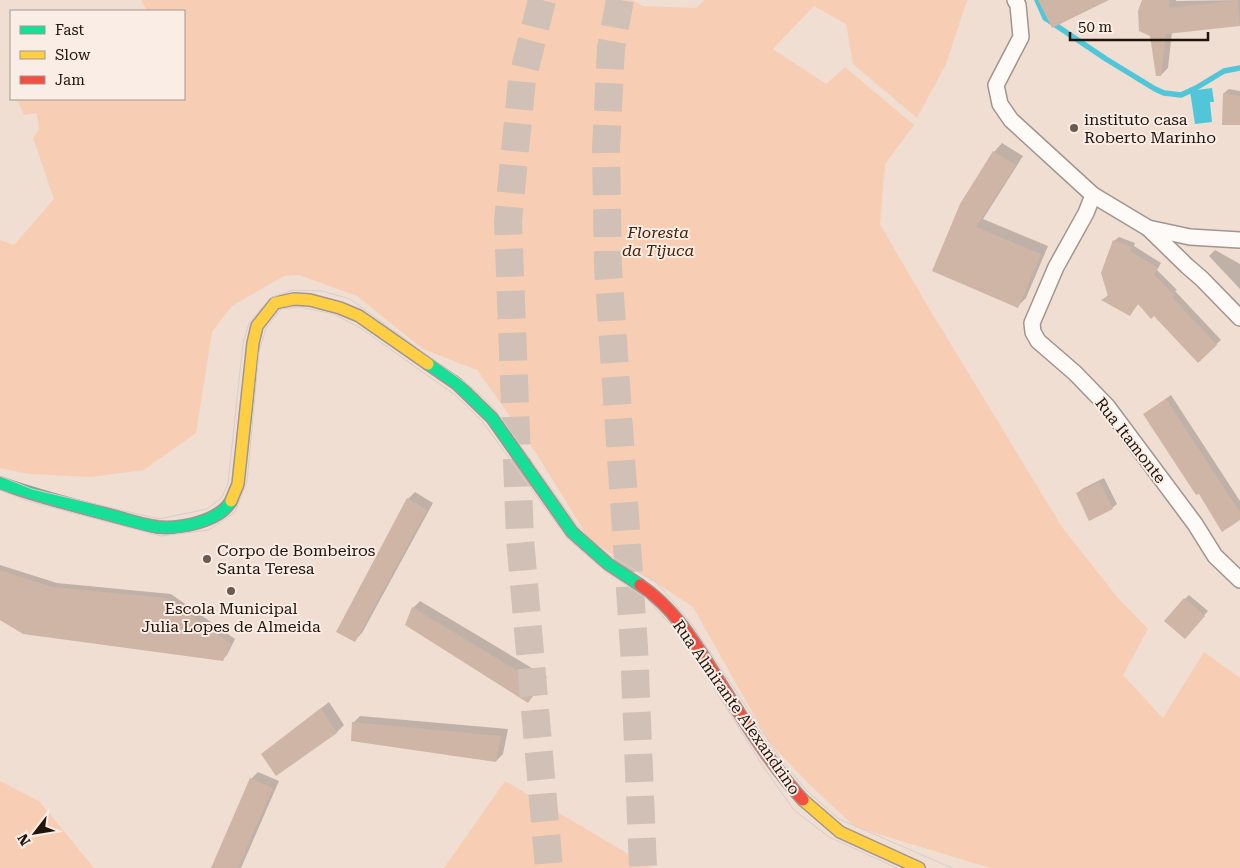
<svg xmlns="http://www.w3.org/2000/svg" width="1240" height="868" font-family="'Roboto Serif',serif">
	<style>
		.green { fill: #f7ceb3 }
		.water { fill: #50c6d8 }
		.shadow { fill: #0003 }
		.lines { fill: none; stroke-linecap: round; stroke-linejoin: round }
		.stream { stroke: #50c6d8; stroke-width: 5.5 }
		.building { fill: #ceb5a5 }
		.highway-tunnel { stroke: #d1c0b5; stroke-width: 28; stroke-dasharray: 28 14; stroke-linecap: butt }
		.street-casing { stroke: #a2958d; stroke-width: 18 }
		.fast-casing { stroke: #a2958d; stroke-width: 14 }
		.slow-casing { stroke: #a2958d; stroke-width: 14 }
		.jam-casing { stroke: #a2958d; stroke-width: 14 }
		.street { stroke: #fdfaf8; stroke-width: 15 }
		.fast { stroke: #16e098; stroke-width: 11 }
		.slow { stroke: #ffcf43; stroke-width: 11 }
		.jam { stroke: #f24e42; stroke-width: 11 }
		.tram { stroke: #d4cfcb; stroke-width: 1 }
		.poi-dot { fill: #695b52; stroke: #faede5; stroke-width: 2 }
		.labels { text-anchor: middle; stroke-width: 4; stroke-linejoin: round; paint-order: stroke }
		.poi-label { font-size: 16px; fill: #20150d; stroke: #faede5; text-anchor: start }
		.park-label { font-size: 16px; font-style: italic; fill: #411f06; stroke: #faede5 }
		.street-label { font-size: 16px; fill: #20150d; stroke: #faede5 }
	</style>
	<rect width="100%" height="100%" fill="#f0ded3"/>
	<g class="green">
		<path d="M 141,0 L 632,0 L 643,6 L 696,8 L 705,0 L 967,0 L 946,64 L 917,118 L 853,64 L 846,24 L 814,6 L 773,49 L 826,84 L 845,67 L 914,125 L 885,164 L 880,224 L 924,300 L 1062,527 L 1117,597 L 1148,629 L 1123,675 L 1163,718 L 1204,652 L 1240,678 L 1240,868 L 990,868 L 855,827 L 810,785 L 769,742 L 693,607 L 589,539 L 536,453 L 477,370 L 423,349 L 357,296 L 299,275 L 284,276 L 232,306 L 212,332 L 196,433 L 144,470 L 91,477 L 29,474 L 0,468 L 0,240 L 14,245 L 54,199 L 33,138 L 39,129 L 37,113 L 24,115 L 17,99 L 184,99 L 184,11 L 147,11 Z"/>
		<path d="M 0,781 L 39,801 L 94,868 L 0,868 Z"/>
		<path d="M 505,781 L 652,868 L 444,868 Z"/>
	</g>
	<path class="water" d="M 1212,88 L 1214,102 L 1210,102 L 1212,122 L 1195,124 L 1190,91 Z"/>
	<g class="shadow">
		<path d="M 1144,0 L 1176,0 L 1176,1 L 1240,0 L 1240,24 L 1172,32 L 1168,68 L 1161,75 Z"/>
		<path d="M 1229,89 L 1240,91 L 1240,123 L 1224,93 Z"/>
		<path d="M 1002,143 L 1023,156 L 983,219 L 1048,246 L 1026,298 L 1018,306 L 933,271 L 994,152 Z"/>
		<path d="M 1119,237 L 1135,243 L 1134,246 L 1161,263 L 1157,270 L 1177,290 L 1175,291 L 1221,340 L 1198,361 L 1154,314 L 1139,303 L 1129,315 L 1103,300 L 1109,294 L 1114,241 Z"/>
		<path d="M 1215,250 L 1240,264 L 1240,289 L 1209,256 Z"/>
		<path d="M 1171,395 L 1240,501 L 1240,519 L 1144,414 Z"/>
		<path d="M 1104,478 L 1117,504 L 1112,508 L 1077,494 L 1082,489 Z"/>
		<path d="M 415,492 L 433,503 L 362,633 L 355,640 L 408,499 Z"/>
		<path d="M 0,565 L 57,583 L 171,594 L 235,639 L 227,655 L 223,659 L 0,618 Z"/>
		<path d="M 1189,595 L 1208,611 L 1189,633 L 1185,599 Z"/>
		<path d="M 420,601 L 547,677 L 535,694 L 528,701 L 413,608 Z"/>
		<path d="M 329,702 L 344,725 L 337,732 L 276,774 L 270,748 Z"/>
		<path d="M 360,716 L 508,729 L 503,754 L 496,761 L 353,723 Z"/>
		<path d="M 258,772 L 279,781 L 241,868 L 212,868 L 251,779 Z"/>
	</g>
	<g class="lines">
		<path class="stream" d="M 1037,0 L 1045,18 L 1106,59 L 1155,89 L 1164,93 L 1181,95 L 1196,88 L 1224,71 L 1240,68"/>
	</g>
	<g class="building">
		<path d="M 1038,0 L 1109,0 L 1052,28 Z"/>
		<path d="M 1142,0 L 1169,0 L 1169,8 L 1238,0 L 1240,26 L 1166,34 L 1161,76 L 1156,76 L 1150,36 L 1139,31 L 1138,11 Z"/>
		<path d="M 1223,93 L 1240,96 L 1240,125 L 1222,125 Z"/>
		<path d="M 993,151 L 1016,165 L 976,227 L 1041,254 L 1018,308 L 932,271 L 960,204 Z"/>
		<path d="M 1113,240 L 1132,247 L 1130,251 L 1158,268 L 1154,275 L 1174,295 L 1172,297 L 1217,345 L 1198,363 L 1154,316 L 1151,319 L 1138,304 L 1130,316 L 1101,300 L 1108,296 L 1101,273 Z"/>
		<path d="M 1166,399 L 1240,512 L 1240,520 L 1222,532 L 1199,494 L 1196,495 L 1143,414 Z"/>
		<path d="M 1100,482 L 1113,509 L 1089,521 L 1076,493 Z"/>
		<path d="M 407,498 L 427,510 L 355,642 L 336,632 Z"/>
		<path d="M 0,570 L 52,587 L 166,598 L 231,644 L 223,661 L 23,634 L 0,620 Z"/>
		<path d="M 1184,598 L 1205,616 L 1185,639 L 1164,621 Z"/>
		<path d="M 412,607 L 541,685 L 528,703 L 405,625 Z"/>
		<path d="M 321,708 L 337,733 L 276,776 L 261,754 Z"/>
		<path d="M 352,722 L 501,736 L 496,762 L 351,741 Z"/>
		<path d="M 250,778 L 273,788 L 238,868 L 211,868 Z"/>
	</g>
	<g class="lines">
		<g class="highway-tunnel">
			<path d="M 542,0 L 522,80 L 508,221 L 520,539 L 549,868"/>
			<path d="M 620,0 L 611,48 L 606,150 L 608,267 L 634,648 L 643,868"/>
		</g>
		<defs>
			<g id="street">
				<path d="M 1015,0 L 1018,5 L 1021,37 L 996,85 L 1000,104 L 1011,120 L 1093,195 L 1148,228 L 1190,237 L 1240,240"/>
				<path d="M 1093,195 L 1086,213 L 1056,267 L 1032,323 L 1033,332 L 1038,341 L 1075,373 L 1107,406 L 1195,524 L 1215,556 L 1240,580"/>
				<path d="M 1148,228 L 1187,266 L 1202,279 L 1240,318"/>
			</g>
			<g id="fast">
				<path d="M 428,364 L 457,384 L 492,418 L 572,532 L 608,564 L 640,585"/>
				<path d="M 0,483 C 36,496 73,505 110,515 C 125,519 142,525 158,527 C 179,529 219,522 231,501"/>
			</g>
			<g id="slow">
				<path d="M 231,501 L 238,484 L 253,343 L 257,326 L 275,303 L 294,299 L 310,300 L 340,308 L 359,316 L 428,364"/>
				<path d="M 803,800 L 840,832 L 919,868"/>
			</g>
			<path id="jam" d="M 640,585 C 675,608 697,646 719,681 C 745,722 770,764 803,800"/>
		</defs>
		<use href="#street" class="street-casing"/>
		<use href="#fast" class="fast-casing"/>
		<use href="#slow" class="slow-casing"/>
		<use href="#jam" class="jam-casing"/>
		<use href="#street" class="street"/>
		<use href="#fast" class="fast"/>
		<use href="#slow" class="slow"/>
		<use href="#jam" class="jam"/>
		<g class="tram">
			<path d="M 0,476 L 32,489 L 159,519 L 207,509 L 222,497 L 228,483 L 243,343 L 249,323 L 270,298 L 293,290 L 322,291 L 350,299 L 474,389 L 494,408 L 577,525 L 609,555 L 656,582 L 691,623 L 780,758 L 806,790 L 839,819 L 952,868"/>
			<path d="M 0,490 L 28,501 L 161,536 L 209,530 L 235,512 L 247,482 L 259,352 L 266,328 L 281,309 L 299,307 L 334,314 L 362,329 L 455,395 L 482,421 L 567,538 L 605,571 L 646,598 L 681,636 L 764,768 L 794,810 L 829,837 L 897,868"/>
		</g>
	</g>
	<g class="poi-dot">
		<circle cx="1074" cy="128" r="5"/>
		<circle cx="207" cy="559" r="5"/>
		<circle cx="231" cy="591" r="5"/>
	</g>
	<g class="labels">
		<g class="poi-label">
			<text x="1084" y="125">instituto casa<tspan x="1084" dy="18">Roberto Marinho</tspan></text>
			<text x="217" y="556">Corpo de Bombeiros<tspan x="217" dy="18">Santa Teresa</tspan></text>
			<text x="231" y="614" text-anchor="middle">Escola Municipal<tspan x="231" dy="18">Julia Lopes de Almeida</tspan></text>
		</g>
		<g class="park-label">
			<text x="658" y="238">Floresta<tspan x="658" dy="18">da Tijuca</tspan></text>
		</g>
		<g class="street-label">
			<text transform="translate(1131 440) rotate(52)" y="6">Rua Itamonte</text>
			<text transform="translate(737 707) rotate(55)" y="6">Rua Almirante Alexandrino</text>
		</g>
	</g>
	<rect x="10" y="10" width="175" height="90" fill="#faede5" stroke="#a3978f"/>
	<rect x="20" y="26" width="25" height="8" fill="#16e098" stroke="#a3978f"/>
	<text x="55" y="35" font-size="15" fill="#20150d">Fast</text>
	<rect x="20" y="51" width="25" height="8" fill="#ffcf43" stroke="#a3978f"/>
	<text x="55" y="60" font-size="15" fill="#20150d">Slow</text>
	<rect x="20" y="76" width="25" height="8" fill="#f24e42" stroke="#a3978f"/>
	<text x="55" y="85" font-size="15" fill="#20150d">Jam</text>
	<g transform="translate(35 833) rotate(239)" stroke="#faede5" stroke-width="4" paint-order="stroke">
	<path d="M0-4L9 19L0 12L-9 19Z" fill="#20150d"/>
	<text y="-8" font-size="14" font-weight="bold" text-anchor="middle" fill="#20150d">N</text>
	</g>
	<path d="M1070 32v8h138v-8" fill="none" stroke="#20150d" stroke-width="2.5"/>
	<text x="1078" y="32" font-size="15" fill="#20150d" stroke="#faede5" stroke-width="4" paint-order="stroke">50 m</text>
</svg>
